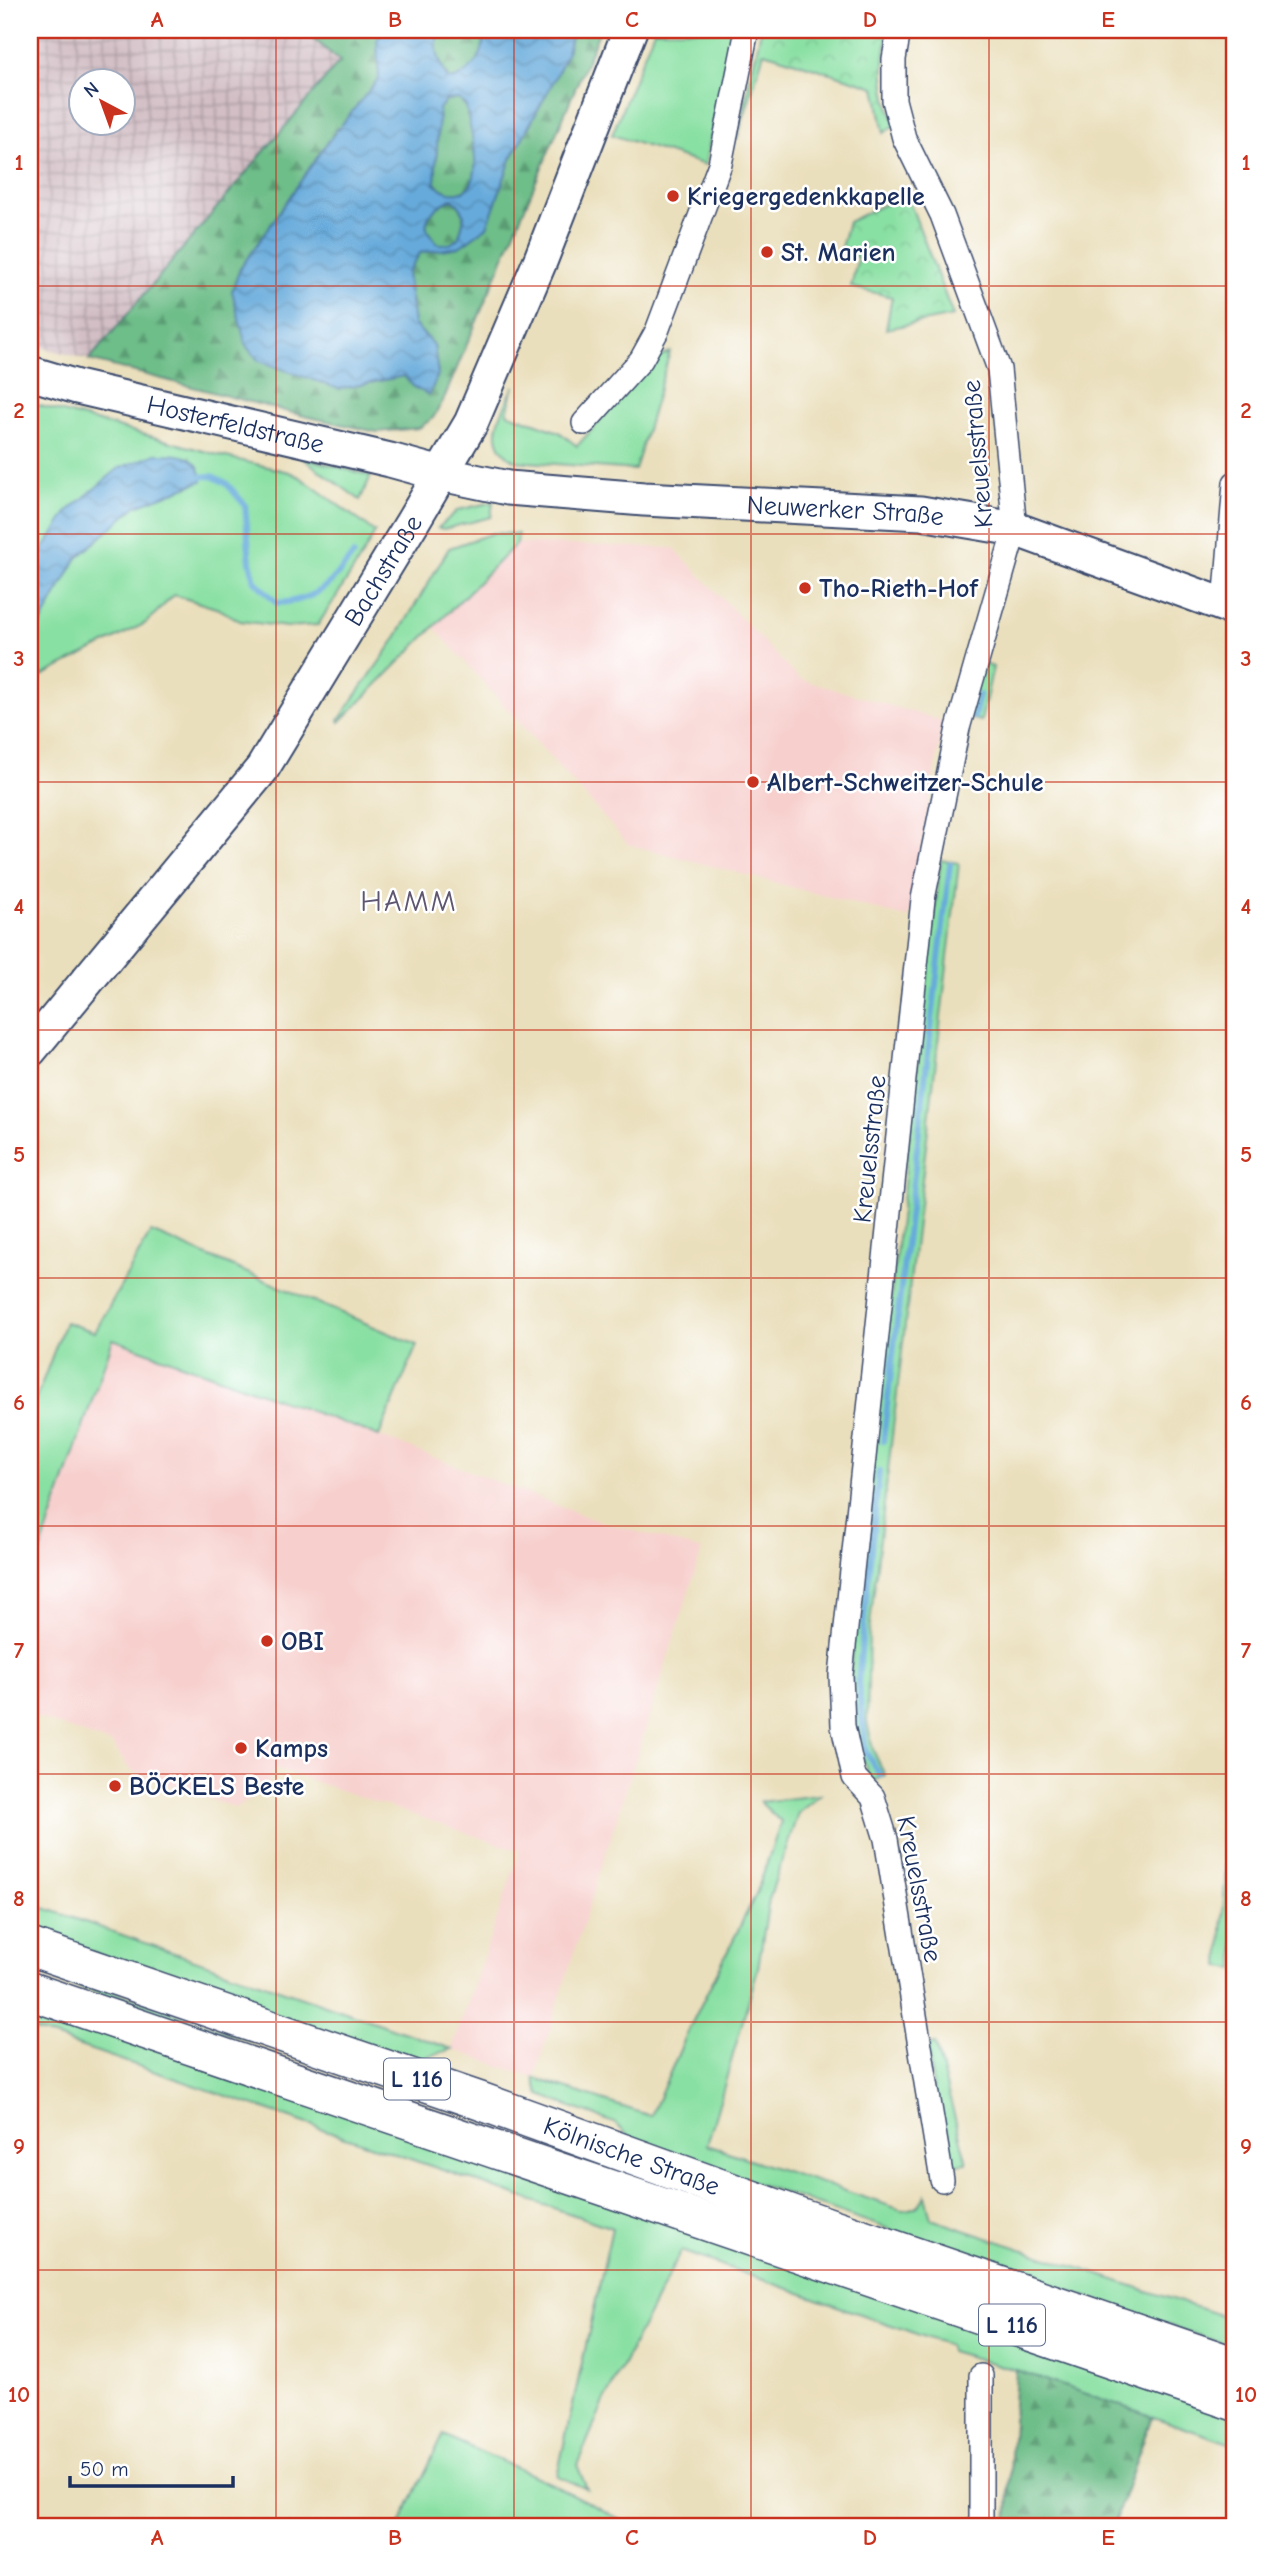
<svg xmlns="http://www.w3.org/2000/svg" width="1265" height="2556" font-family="'Comic Neue',sans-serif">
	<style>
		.built { fill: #f7d0ce }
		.industrial { fill: url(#industrial-grid); fill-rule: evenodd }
		.grass { fill: #89e0a3; stroke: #528880; stroke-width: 2 }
		.forest { fill: url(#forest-firs); stroke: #447674; stroke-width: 2 }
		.park { fill: url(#park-crowns); stroke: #528880; stroke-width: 2 }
		.water { fill: url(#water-waves); stroke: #406c9c; stroke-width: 2; fill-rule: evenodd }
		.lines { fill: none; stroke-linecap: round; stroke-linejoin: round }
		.stream { stroke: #66aadb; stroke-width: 6 }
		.street-casing { stroke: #3a496c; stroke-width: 26 }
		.secondary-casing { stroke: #3a496c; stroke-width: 37 }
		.primary-casing { stroke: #3a496c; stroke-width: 40 }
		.street { stroke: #fff; stroke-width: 23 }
		.secondary { stroke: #fff; stroke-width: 33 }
		.primary { stroke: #fff; stroke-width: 37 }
		.grid { fill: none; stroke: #c8321e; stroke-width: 2; stroke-opacity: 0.55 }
		.poi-dot { fill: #c8321e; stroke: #fff; stroke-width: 2.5 }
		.labels { text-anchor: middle; stroke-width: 5; stroke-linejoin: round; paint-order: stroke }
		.shield { fill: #fff; stroke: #5f6d8e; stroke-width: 2 }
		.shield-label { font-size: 24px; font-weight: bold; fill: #1b2f5e }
		.poi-label { font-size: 26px; font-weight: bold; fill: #1b2f5e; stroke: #fff; text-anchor: start }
		.street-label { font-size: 26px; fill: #1b2f5e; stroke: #fff }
		.quarter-label { font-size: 30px; letter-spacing: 2px; fill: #5f5771; stroke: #fff }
		.neatline { fill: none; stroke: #c8321e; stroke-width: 2.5 }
		.grid-label { font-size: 23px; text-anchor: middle; font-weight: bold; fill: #c8321e }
	</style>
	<defs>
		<pattern id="industrial-grid" width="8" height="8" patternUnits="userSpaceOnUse" patternTransform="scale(1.75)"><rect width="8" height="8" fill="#d2bec4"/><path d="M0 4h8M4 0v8" fill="none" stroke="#aa9ba2"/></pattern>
		<pattern id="forest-firs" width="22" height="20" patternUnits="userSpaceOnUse" patternTransform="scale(1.75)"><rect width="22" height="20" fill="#6ebe89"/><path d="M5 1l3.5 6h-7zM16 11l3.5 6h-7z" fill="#5a9b73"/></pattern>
		<pattern id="park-crowns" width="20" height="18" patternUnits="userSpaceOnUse" patternTransform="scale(1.75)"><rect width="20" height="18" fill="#89e0a3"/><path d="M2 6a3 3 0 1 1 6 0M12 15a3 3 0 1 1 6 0" fill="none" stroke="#76c08f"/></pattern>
		<pattern id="water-waves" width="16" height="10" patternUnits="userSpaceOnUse" patternTransform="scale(1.75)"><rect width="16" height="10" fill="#66aadb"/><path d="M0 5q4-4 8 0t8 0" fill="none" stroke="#538bb5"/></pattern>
	</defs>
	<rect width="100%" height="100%" fill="#fff"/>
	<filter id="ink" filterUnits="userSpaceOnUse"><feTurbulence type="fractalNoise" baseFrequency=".0143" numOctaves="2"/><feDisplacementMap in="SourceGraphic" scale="14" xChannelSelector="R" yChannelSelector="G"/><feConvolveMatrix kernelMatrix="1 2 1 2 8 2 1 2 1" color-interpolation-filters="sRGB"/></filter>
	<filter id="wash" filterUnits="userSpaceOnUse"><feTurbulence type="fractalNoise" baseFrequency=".00686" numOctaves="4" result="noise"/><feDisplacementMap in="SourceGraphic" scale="28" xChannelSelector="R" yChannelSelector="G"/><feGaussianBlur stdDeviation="1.57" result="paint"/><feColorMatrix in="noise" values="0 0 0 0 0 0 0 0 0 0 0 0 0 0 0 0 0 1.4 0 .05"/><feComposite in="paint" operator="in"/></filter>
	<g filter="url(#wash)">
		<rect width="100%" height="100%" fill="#eadfbc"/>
		<g class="built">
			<path d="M 517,543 L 674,548 L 799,679 L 943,721 L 909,918 L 628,844 L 434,627 Z"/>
			<path d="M 113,1339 L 379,1436 L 592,1519 L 702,1550 L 534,2078 L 452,2049 L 520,1851 L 275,1768 L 266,1789 L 235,1808 L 131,1771 L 112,1744 L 30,1715 L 30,1581 Z"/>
		</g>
		<path class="industrial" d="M 30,30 L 303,30 L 340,61 L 89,360 L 30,344 L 30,328 L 34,323 L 30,322 ZM 80,80 L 122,80 L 122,122 L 80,122 Z"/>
		<g class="grass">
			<path d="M 654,30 L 733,30 L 705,165 L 612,135 Z"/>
			<path d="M 670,352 L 635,470 L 515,461 C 482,441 502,414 514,386 L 507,413 L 559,432 L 577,446 L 625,393 L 647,362 Z"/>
			<path d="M 30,403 L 222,456 L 289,472 L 300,477 L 375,532 C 359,565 337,594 318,625 L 287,627 L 240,621 L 219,609 L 174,595 L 146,623 L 30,682 L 30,638 L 37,631 L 76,559 L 136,506 L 201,481 L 190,457 L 30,570 Z"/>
			<path d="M 301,457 L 371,476 L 360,500 Z"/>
			<path d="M 493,502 L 491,517 L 444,529 L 438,528 L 458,510 Z"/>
			<path d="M 493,533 L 518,534 L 517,543 L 340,722 L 339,720 L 394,641 L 449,548 Z"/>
			<path d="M 980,663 L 993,667 L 981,721 L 967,718 Z"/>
			<path d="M 941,860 L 959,863 L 869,1633 L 867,1722 L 873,1750 L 885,1775 L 872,1782 C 847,1729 849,1689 853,1632 Z"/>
			<path d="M 151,1232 L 417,1345 L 379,1436 L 113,1339 L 30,1581 L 30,1415 L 65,1322 L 95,1332 Z"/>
			<path d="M 1231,1776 L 1235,1776 L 1235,1969 L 1220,1967 Z"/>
			<path d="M 820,1795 L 798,1813 L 769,1899 L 758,1968 L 707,2145 L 902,2210 C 915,2209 920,2207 925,2195 L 931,2219 L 1235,2320 L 1235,2348 L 636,2142 L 614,2123 L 540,2095 L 534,2078 L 651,2116 L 690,2027 L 756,1894 L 781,1822 L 760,1802 Z"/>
			<path d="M 30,1903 L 452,2049 L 410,2062 L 30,1931 Z"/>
			<path d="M 30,1961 L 255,2042 L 159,2015 L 30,1970 Z"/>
			<path d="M 30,1997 L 1235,2414 L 1235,2445 L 1016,2370 L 950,2351 L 948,2345 L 681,2251 L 604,2402 L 577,2465 L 587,2489 L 557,2476 L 612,2228 L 30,2029 Z"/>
			<path d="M 935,2044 L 967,2163 L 952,2165 L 943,2154 L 927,2046 Z"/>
			<path d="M 443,2435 L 554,2485 L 633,2526 L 399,2526 Z"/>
		</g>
		<g class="forest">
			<path d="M 303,30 L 384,30 L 377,40 L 379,78 L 327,143 L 240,269 L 232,291 L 339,389 L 404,376 L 415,388 L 438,375 L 434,346 L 414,324 L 407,273 L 420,253 L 459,247 L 487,227 L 511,159 L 553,82 L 566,55 L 573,30 L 600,30 L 443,401 L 433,418 L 419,428 L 377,432 L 304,416 L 89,360 L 340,61 Z"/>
			<path d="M 439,30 L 480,30 C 491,51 471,72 453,80 L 448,78 C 439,61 433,49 439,30 Z"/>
			<path d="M 459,99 L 466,106 C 469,127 489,187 459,192 C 450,194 441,190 435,183 L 439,109 L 446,100 Z"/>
			<path d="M 452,199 C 469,213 464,220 458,239 L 450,244 L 438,244 C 434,239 429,234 427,229 C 423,215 442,203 452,199 Z"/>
			<path d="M 1016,2370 L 1152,2416 L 1113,2526 L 1007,2526 Z"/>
		</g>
		<g class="park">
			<path d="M 761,30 L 889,30 C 881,67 882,89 895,125 L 884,133 L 875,87 L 764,52 L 737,139 Z"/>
			<path d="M 908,198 L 953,316 L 886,329 L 892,297 L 851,287 L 858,257 L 840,251 L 848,222 L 883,205 Z"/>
		</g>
		<g class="water">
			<path d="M 384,30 L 439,30 C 433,49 439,61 447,78 L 453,80 C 471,72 491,51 480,30 L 573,30 L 566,55 L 553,82 L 511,159 L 487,227 L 459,247 L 420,253 L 407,273 L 414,324 L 434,346 L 438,375 L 429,395 L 415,388 L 404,376 L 339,389 L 259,361 L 246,346 L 232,291 L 240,269 L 327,143 L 379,78 L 377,40 ZM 459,99 L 466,106 C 469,127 489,187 459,192 C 450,194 440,190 435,183 L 439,109 L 446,100 ZM 452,199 C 470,212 464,220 458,239 L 450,244 L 438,244 C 434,240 429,234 427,229 C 423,215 442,203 452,199 Z"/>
			<path d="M 156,454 C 178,454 200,453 202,481 L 136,506 L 76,559 L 37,631 L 30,638 L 30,570 L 68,511 L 119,468 Z"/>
		</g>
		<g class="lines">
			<g class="stream">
				<path d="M 193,477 L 212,476 L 226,483 L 245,505 L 250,562 L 255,581 L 277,603 C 316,601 331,585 353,555"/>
				<path d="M 974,717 L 979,695"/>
				<path d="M 883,1441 L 950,864"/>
				<path d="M 879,1472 L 858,1682 L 866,1752 L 880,1775"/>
			</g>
		</g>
	</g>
	<g filter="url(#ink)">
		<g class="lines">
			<defs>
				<g id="street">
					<path d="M 899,30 L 894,59 L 894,100 L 904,138 L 942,215 L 999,369 L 1015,529 L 958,728 L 923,899 L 841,1675 L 843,1726 L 854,1777 L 873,1797 L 886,1839 L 942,2180"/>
					<path d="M 584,423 L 641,360 L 657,331 L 720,164 L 747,30"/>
					<path d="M 1225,605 L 1235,483"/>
					<path d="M 981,2376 L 981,2526"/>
				</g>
				<g id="secondary">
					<path id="s1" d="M 30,373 L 77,387 L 390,460 L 441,474 L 508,488 L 644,499 L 921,513 L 1015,529 L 1235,609"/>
					<path id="s2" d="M 30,1050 L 262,769 L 413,521 L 471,423 L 541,259 L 630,30"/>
				</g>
				<g id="primary">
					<path id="s3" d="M 30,1947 L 480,2101 L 801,2217 L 1235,2366"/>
					<path d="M 30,1991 L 1235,2402"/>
				</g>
			</defs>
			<use href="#street" class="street-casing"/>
			<use href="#secondary" class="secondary-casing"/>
			<use href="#primary" class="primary-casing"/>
			<use href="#street" class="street"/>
			<use href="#secondary" class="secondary"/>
			<use href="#primary" class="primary"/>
		</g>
	</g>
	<path class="grid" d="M 276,30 L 276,2526M 514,30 L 514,2526M 751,30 L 751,2526M 989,30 L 989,2526M 30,286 L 1235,286M 30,534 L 1235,534M 30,782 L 1235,782M 30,1030 L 1235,1030M 30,1278 L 1235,1278M 30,1526 L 1235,1526M 30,1774 L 1235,1774M 30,2022 L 1235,2022M 30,2270 L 1235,2270"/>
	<g class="poi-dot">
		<circle cx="673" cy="196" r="7"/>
		<circle cx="767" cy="252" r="7"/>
		<circle cx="805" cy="588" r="7"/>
		<circle cx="753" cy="782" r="7"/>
		<circle cx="267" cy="1641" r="7"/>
		<circle cx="241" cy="1748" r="7"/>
		<circle cx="115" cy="1786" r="7"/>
	</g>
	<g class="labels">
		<g class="shield">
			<rect x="384" y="2058.5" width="66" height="41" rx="5"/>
			<rect x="979" y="2304.5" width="66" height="41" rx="5"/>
		</g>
		<g class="shield-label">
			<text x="417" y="2087">L 116</text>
			<text x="1012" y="2333">L 116</text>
		</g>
		<g class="poi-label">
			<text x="687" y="205">Kriegergedenkkapelle</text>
			<text x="781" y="261">St. Marien</text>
			<text x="819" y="597">Tho-Rieth-Hof</text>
			<text x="767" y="791">Albert-Schweitzer-Schule</text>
			<text x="281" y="1650">OBI</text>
			<text x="255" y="1757">Kamps</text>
			<text x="129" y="1795">BÖCKELS Beste</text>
		</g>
		<g class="street-label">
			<text dy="9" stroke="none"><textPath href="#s1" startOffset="212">Hosterfeldstraße</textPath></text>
			<text transform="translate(977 454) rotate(-95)" y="9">Kreuelsstraße</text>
			<text dy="9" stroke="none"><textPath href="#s1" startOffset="830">Neuwerker Straße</textPath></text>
			<text dy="9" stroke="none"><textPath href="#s2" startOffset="597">Bachstraße</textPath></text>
			<text transform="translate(869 1149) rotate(-84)" y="9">Kreuelsstraße</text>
			<text transform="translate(920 1889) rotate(79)" y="9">Kreuelsstraße</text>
			<text dy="9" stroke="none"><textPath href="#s3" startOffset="637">Kölnische Straße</textPath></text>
		</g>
		<g class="quarter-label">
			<text x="409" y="911">HAMM</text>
		</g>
	</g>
	<rect width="1265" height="2556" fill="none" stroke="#fff" stroke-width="77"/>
	<g transform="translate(102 102) rotate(319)"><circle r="33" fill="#ffffff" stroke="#a4acbf" stroke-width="2"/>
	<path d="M0-5L12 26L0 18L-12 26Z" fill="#c8321e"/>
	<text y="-10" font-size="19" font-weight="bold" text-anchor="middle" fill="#1b2f5e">N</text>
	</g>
	<path d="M70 2476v10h163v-10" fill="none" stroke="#1b2f5e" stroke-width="3.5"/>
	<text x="80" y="2476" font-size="21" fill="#1b2f5e" stroke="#ffffff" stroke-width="5" paint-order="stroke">50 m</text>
	<rect x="38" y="38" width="1188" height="2480" class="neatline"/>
	<g class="grid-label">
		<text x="157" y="27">A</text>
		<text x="395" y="27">B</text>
		<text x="632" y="27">C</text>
		<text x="870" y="27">D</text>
		<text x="1108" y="27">E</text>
		<text x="19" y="170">1</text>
		<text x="1246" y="170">1</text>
		<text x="19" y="418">2</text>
		<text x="1246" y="418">2</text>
		<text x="19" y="666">3</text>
		<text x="1246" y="666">3</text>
		<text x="19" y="914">4</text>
		<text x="1246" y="914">4</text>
		<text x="19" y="1162">5</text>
		<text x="1246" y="1162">5</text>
		<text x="19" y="1410">6</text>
		<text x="1246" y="1410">6</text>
		<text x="19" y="1658">7</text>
		<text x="1246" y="1658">7</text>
		<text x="19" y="1906">8</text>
		<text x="1246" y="1906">8</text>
		<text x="19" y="2154">9</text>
		<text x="1246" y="2154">9</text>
		<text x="19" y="2402">10</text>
		<text x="1246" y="2402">10</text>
		<text x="157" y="2545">A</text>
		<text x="395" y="2545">B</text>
		<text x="632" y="2545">C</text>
		<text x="870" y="2545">D</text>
		<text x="1108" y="2545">E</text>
	</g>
</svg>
